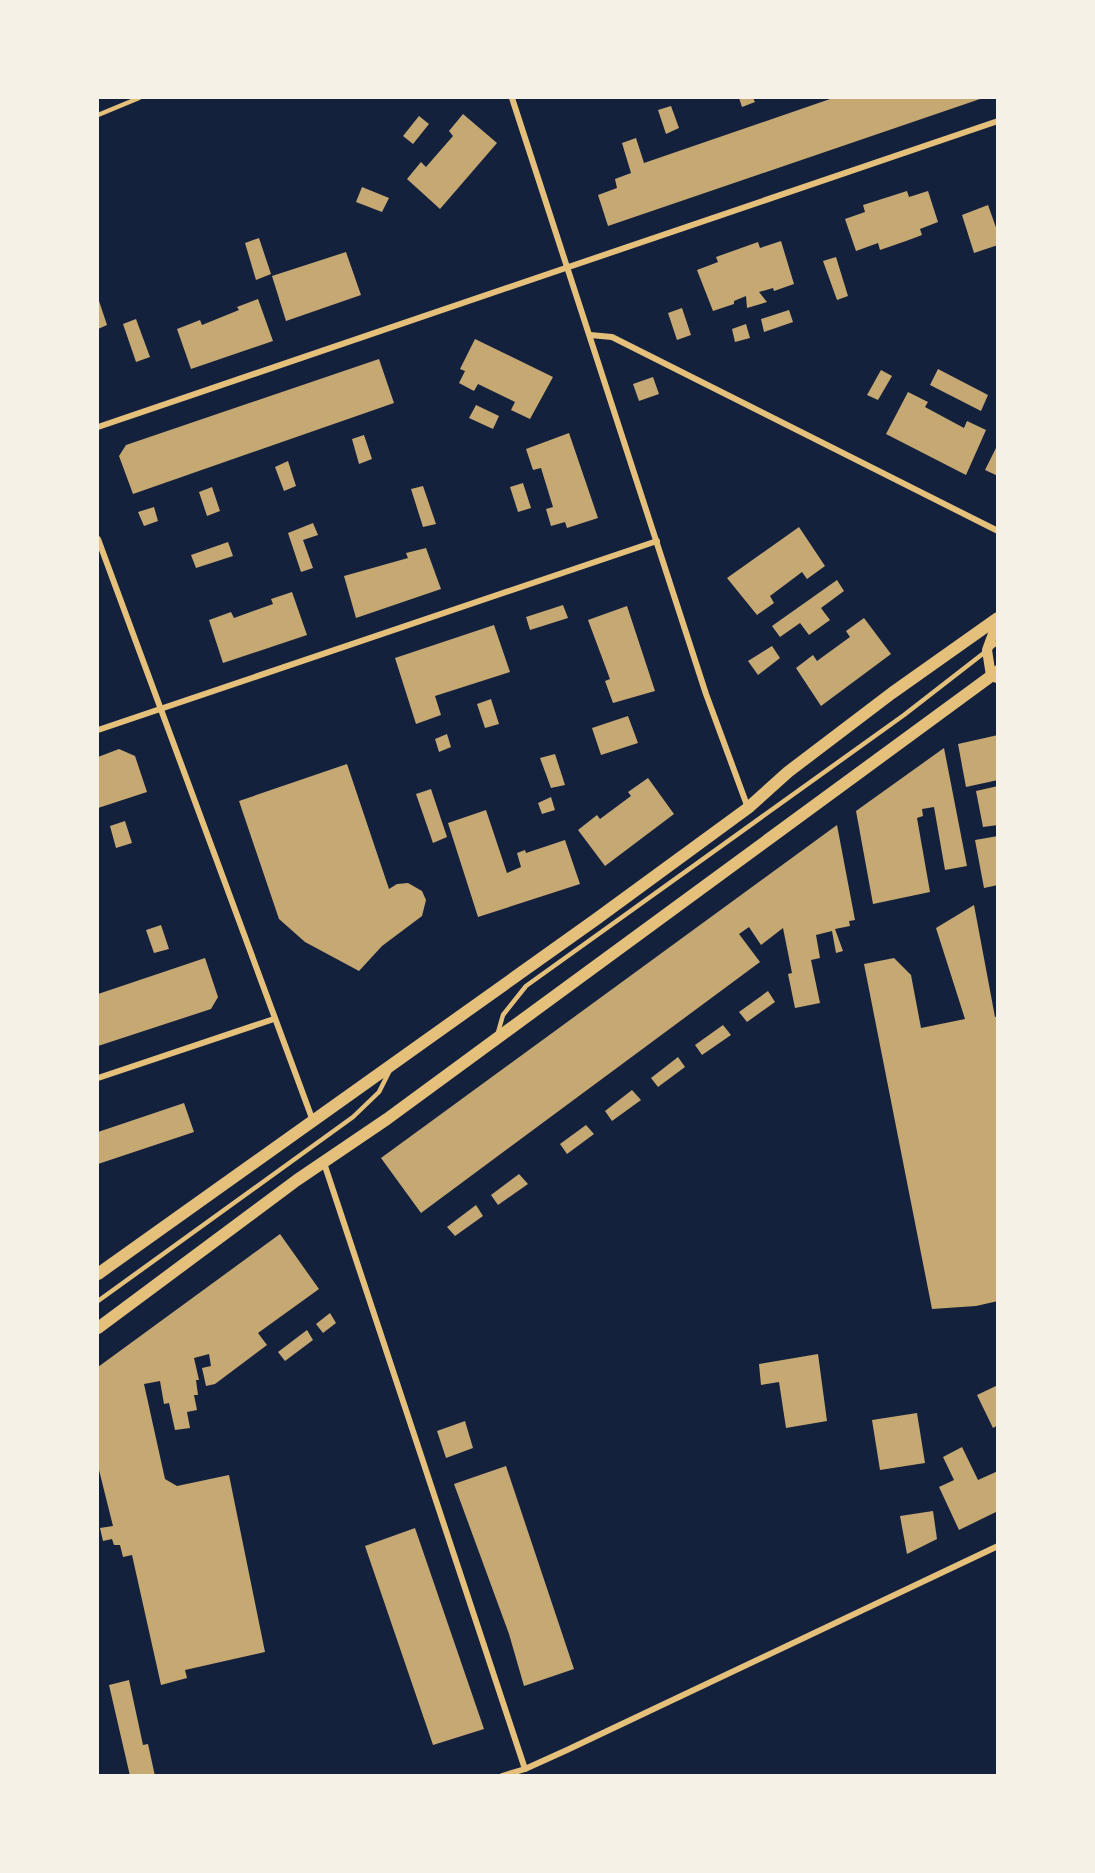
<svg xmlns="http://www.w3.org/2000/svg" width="1095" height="1873" font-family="'Roboto Serif',serif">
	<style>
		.building { fill: #c6a872 }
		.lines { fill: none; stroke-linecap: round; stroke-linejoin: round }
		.service { stroke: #e5c07b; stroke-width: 4.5 }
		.minor { stroke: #e5c07b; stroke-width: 6 }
		.tertiary { stroke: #e5c07b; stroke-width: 10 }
		.secondary { stroke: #e5c07b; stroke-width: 12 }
	</style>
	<rect width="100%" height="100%" fill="#14213d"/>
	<g class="building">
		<path d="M 739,98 L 753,98 L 755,102 L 742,107 Z"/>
		<path d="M 833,98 L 983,98 L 608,226 L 598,195 L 617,188 L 615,179 L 631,173 L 622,143 L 636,138 L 644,163 Z"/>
		<path d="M 671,106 L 679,128 L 666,134 L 658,110 Z"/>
		<path d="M 463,114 L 497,143 L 440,209 L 407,179 L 421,162 L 426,167 L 453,136 L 449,131 Z"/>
		<path d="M 419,116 L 429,124 L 413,144 L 403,136 Z"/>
		<path d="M 362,187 L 389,198 L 382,212 L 356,202 Z"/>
		<path d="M 907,191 L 909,197 L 928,191 L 938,222 L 920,229 L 922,235 L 906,241 L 880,250 L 878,243 L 856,251 L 845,219 L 865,212 L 863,205 Z"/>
		<path d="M 988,205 L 998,233 L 998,245 L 974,253 L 962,215 Z"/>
		<path d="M 259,238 L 271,274 L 256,280 L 245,243 Z"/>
		<path d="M 781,241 L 794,284 L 774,291 L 773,288 L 759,292 L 767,302 L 747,308 L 746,296 L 734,301 L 734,304 L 713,311 L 697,270 L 718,262 L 716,257 L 758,242 L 760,248 Z"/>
		<path d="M 346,252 L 361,295 L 286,321 L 272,276 Z"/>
		<path d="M 836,257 L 848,296 L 837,300 L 823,261 Z"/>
		<path d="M 98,298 L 107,325 L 98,329 Z"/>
		<path d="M 258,299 L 273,341 L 191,369 L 177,329 L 200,320 L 202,325 L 239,310 L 237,307 Z"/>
		<path d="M 682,308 L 691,335 L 677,340 L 668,313 Z"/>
		<path d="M 789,310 L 793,322 L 764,332 L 761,319 Z"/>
		<path d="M 136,319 L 150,357 L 136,362 L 123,324 Z"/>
		<path d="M 746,324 L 750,338 L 735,342 L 732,329 Z"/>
		<path d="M 475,339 L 553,377 L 530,419 L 511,410 L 515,402 L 478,384 L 474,391 L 459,383 L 465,371 L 460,369 Z"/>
		<path d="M 379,359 L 394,403 L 133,494 L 119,456 L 126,445 Z"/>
		<path d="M 938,369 L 988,395 L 981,411 L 930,385 Z"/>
		<path d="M 881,370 L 892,376 L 878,400 L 867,395 Z"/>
		<path d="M 653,377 L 659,394 L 639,401 L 633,384 Z"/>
		<path d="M 908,392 L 928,402 L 925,407 L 964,428 L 967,421 L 986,430 L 966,475 L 886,434 Z"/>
		<path d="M 476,405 L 499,416 L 493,429 L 469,418 Z"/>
		<path d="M 569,433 L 598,518 L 567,528 L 565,522 L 551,526 L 546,509 L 553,507 L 541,468 L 533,470 L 526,449 Z"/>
		<path d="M 364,435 L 372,459 L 359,464 L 352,439 Z"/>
		<path d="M 998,444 L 998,476 L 985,470 Z"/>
		<path d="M 288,461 L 296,486 L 284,491 L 275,467 Z"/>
		<path d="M 523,483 L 531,508 L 518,512 L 510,487 Z"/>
		<path d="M 423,486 L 436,524 L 423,527 L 411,489 Z"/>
		<path d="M 212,487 L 220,511 L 207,516 L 199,492 Z"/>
		<path d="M 154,507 L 158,521 L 144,526 L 138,512 Z"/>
		<path d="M 313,523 L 318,535 L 303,540 L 313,568 L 301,572 L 288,533 Z"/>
		<path d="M 799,527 L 825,566 L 807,579 L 802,572 L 770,596 L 774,603 L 757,615 L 727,578 Z"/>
		<path d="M 228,542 L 233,556 L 196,568 L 191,555 Z"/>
		<path d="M 426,548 L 441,589 L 356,618 L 344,576 L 408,558 L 406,553 Z"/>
		<path d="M 837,580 L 844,591 L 821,608 L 830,620 L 809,635 L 800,623 L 780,637 L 772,626 Z"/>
		<path d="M 292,592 L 307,635 L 223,663 L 209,620 L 231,612 L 234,618 L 273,604 L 271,599 Z"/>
		<path d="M 563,605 L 568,618 L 530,630 L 526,617 Z"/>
		<path d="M 627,606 L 655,691 L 613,703 L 605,681 L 610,679 L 588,620 Z"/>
		<path d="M 864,618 L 891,654 L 821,706 L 796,668 L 813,655 L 817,661 L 850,637 L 846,631 Z"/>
		<path d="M 494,625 L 510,672 L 435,696 L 441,715 L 416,724 L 395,658 Z"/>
		<path d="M 772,646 L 780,658 L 758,675 L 748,661 Z"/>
		<path d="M 491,699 L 499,724 L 485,728 L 477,704 Z"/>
		<path d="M 628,716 L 638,743 L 601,755 L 592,728 Z"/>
		<path d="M 447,734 L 451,747 L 439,752 L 435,739 Z"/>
		<path d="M 998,735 L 998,780 L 966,787 L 958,744 Z"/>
		<path d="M 944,748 L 967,866 L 945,870 L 934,807 L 922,809 L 923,816 L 917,818 L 930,892 L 873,904 L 856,811 Z"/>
		<path d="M 119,749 L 135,756 L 147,792 L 98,808 L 98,757 Z"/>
		<path d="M 555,754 L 565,785 L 551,788 L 540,758 Z"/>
		<path d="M 347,764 L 389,889 L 397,884 L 408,883 L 422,891 L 426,900 L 422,916 L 382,946 L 359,971 L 305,942 L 279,919 L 239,801 Z"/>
		<path d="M 648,778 L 674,814 L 605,866 L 578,830 L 597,815 L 600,819 L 631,796 L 628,792 Z"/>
		<path d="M 998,786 L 998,825 L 983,827 L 976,791 Z"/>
		<path d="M 431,789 L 447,837 L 433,843 L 416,794 Z"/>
		<path d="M 551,797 L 555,810 L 542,814 L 538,803 Z"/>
		<path d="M 486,810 L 507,873 L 521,867 L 517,853 L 525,850 L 526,853 L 565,840 L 580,884 L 478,917 L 448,823 Z"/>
		<path d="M 125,821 L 132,843 L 116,848 L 110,826 Z"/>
		<path d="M 837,825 L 855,920 L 849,921 L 850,926 L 835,929 L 843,951 L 836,953 L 832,931 L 816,935 L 820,958 L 811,960 L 820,1003 L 795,1008 L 788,974 L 792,973 L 783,928 L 761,945 L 749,927 L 739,934 L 760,962 L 421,1213 L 381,1158 Z"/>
		<path d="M 998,836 L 998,885 L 984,888 L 975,840 Z"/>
		<path d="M 974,905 L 995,1017 L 998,1016 L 998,1301 L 976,1306 L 932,1309 L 864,964 L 894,958 L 911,975 L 921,1028 L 965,1019 L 936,928 Z"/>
		<path d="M 161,925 L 169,949 L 154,953 L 146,930 Z"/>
		<path d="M 205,958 L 218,997 L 211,1009 L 98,1046 L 98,994 Z"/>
		<path d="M 768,991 L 775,1002 L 747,1022 L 739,1012 Z"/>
		<path d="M 723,1025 L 731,1035 L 702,1055 L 695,1045 Z"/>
		<path d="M 678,1057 L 685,1067 L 658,1087 L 651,1078 Z"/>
		<path d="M 632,1090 L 641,1100 L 612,1121 L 605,1111 Z"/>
		<path d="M 184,1103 L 194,1132 L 98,1164 L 98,1132 Z"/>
		<path d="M 586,1125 L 594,1134 L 567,1154 L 560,1144 Z"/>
		<path d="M 519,1174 L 528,1184 L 498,1205 L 491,1195 Z"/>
		<path d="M 476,1205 L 483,1216 L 455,1236 L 447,1227 Z"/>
		<path d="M 280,1234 L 319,1289 L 258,1333 L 267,1345 L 215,1384 L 206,1386 L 202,1368 L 211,1366 L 209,1354 L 194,1358 L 199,1380 L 196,1380 L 198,1395 L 194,1395 L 197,1410 L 187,1412 L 190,1428 L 175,1430 L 169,1403 L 164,1404 L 160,1381 L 144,1384 L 165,1479 L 177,1486 L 229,1475 L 265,1652 L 185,1670 L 187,1678 L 161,1685 L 132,1555 L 123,1557 L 120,1545 L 114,1545 L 112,1539 L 103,1541 L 100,1528 L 113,1526 L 98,1466 L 98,1367 Z"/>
		<path d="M 330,1313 L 336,1323 L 323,1333 L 316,1324 Z"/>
		<path d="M 307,1330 L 313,1340 L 285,1361 L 278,1352 Z"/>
		<path d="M 818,1354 L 827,1421 L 786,1428 L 779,1382 L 761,1385 L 759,1364 Z"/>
		<path d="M 998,1385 L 998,1425 L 993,1428 L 977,1395 Z"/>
		<path d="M 917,1413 L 925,1463 L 880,1470 L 872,1420 Z"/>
		<path d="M 465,1421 L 473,1448 L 446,1458 L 437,1431 Z"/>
		<path d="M 962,1447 L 978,1480 L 998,1471 L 998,1511 L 959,1530 L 939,1487 L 954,1480 L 943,1457 Z"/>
		<path d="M 506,1466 L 574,1669 L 524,1686 L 509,1634 L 454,1484 Z"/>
		<path d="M 933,1511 L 937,1539 L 907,1554 L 900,1516 Z"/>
		<path d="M 415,1528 L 484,1729 L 433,1745 L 365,1546 Z"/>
		<path d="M 129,1680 L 143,1745 L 148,1744 L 155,1776 L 130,1776 L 109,1685 Z"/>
	</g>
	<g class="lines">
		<g class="service">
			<path d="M 98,115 L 139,98"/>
			<path d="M 497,1036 L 503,1015 L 526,986 L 904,715 L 998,642"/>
			<path d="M 98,1301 L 353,1117 L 379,1092 L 390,1070"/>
		</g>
		<g class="minor">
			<path d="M 512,98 L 706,694 L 748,808"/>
			<path d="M 590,335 L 612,337 L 998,531"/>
			<path d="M 98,427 L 998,121"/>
			<path d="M 98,539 L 313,1121"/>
			<path d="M 98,730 L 657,541"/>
			<path d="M 98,1078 L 274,1019"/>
			<path d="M 324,1163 L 525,1769"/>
			<path d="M 502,1776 L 525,1769 L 567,1750 L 998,1546"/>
		</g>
		<path class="tertiary" d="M 997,678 L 991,676 L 987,650 L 998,620"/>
		<g class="secondary">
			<path d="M 98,1274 L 595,920 L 748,808 L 788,772 L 892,693 L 998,618"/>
			<path d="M 98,1328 L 297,1180 L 387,1119 L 998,671"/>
		</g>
	</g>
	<rect width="1095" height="1873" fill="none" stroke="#f6f1e7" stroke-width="198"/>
</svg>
